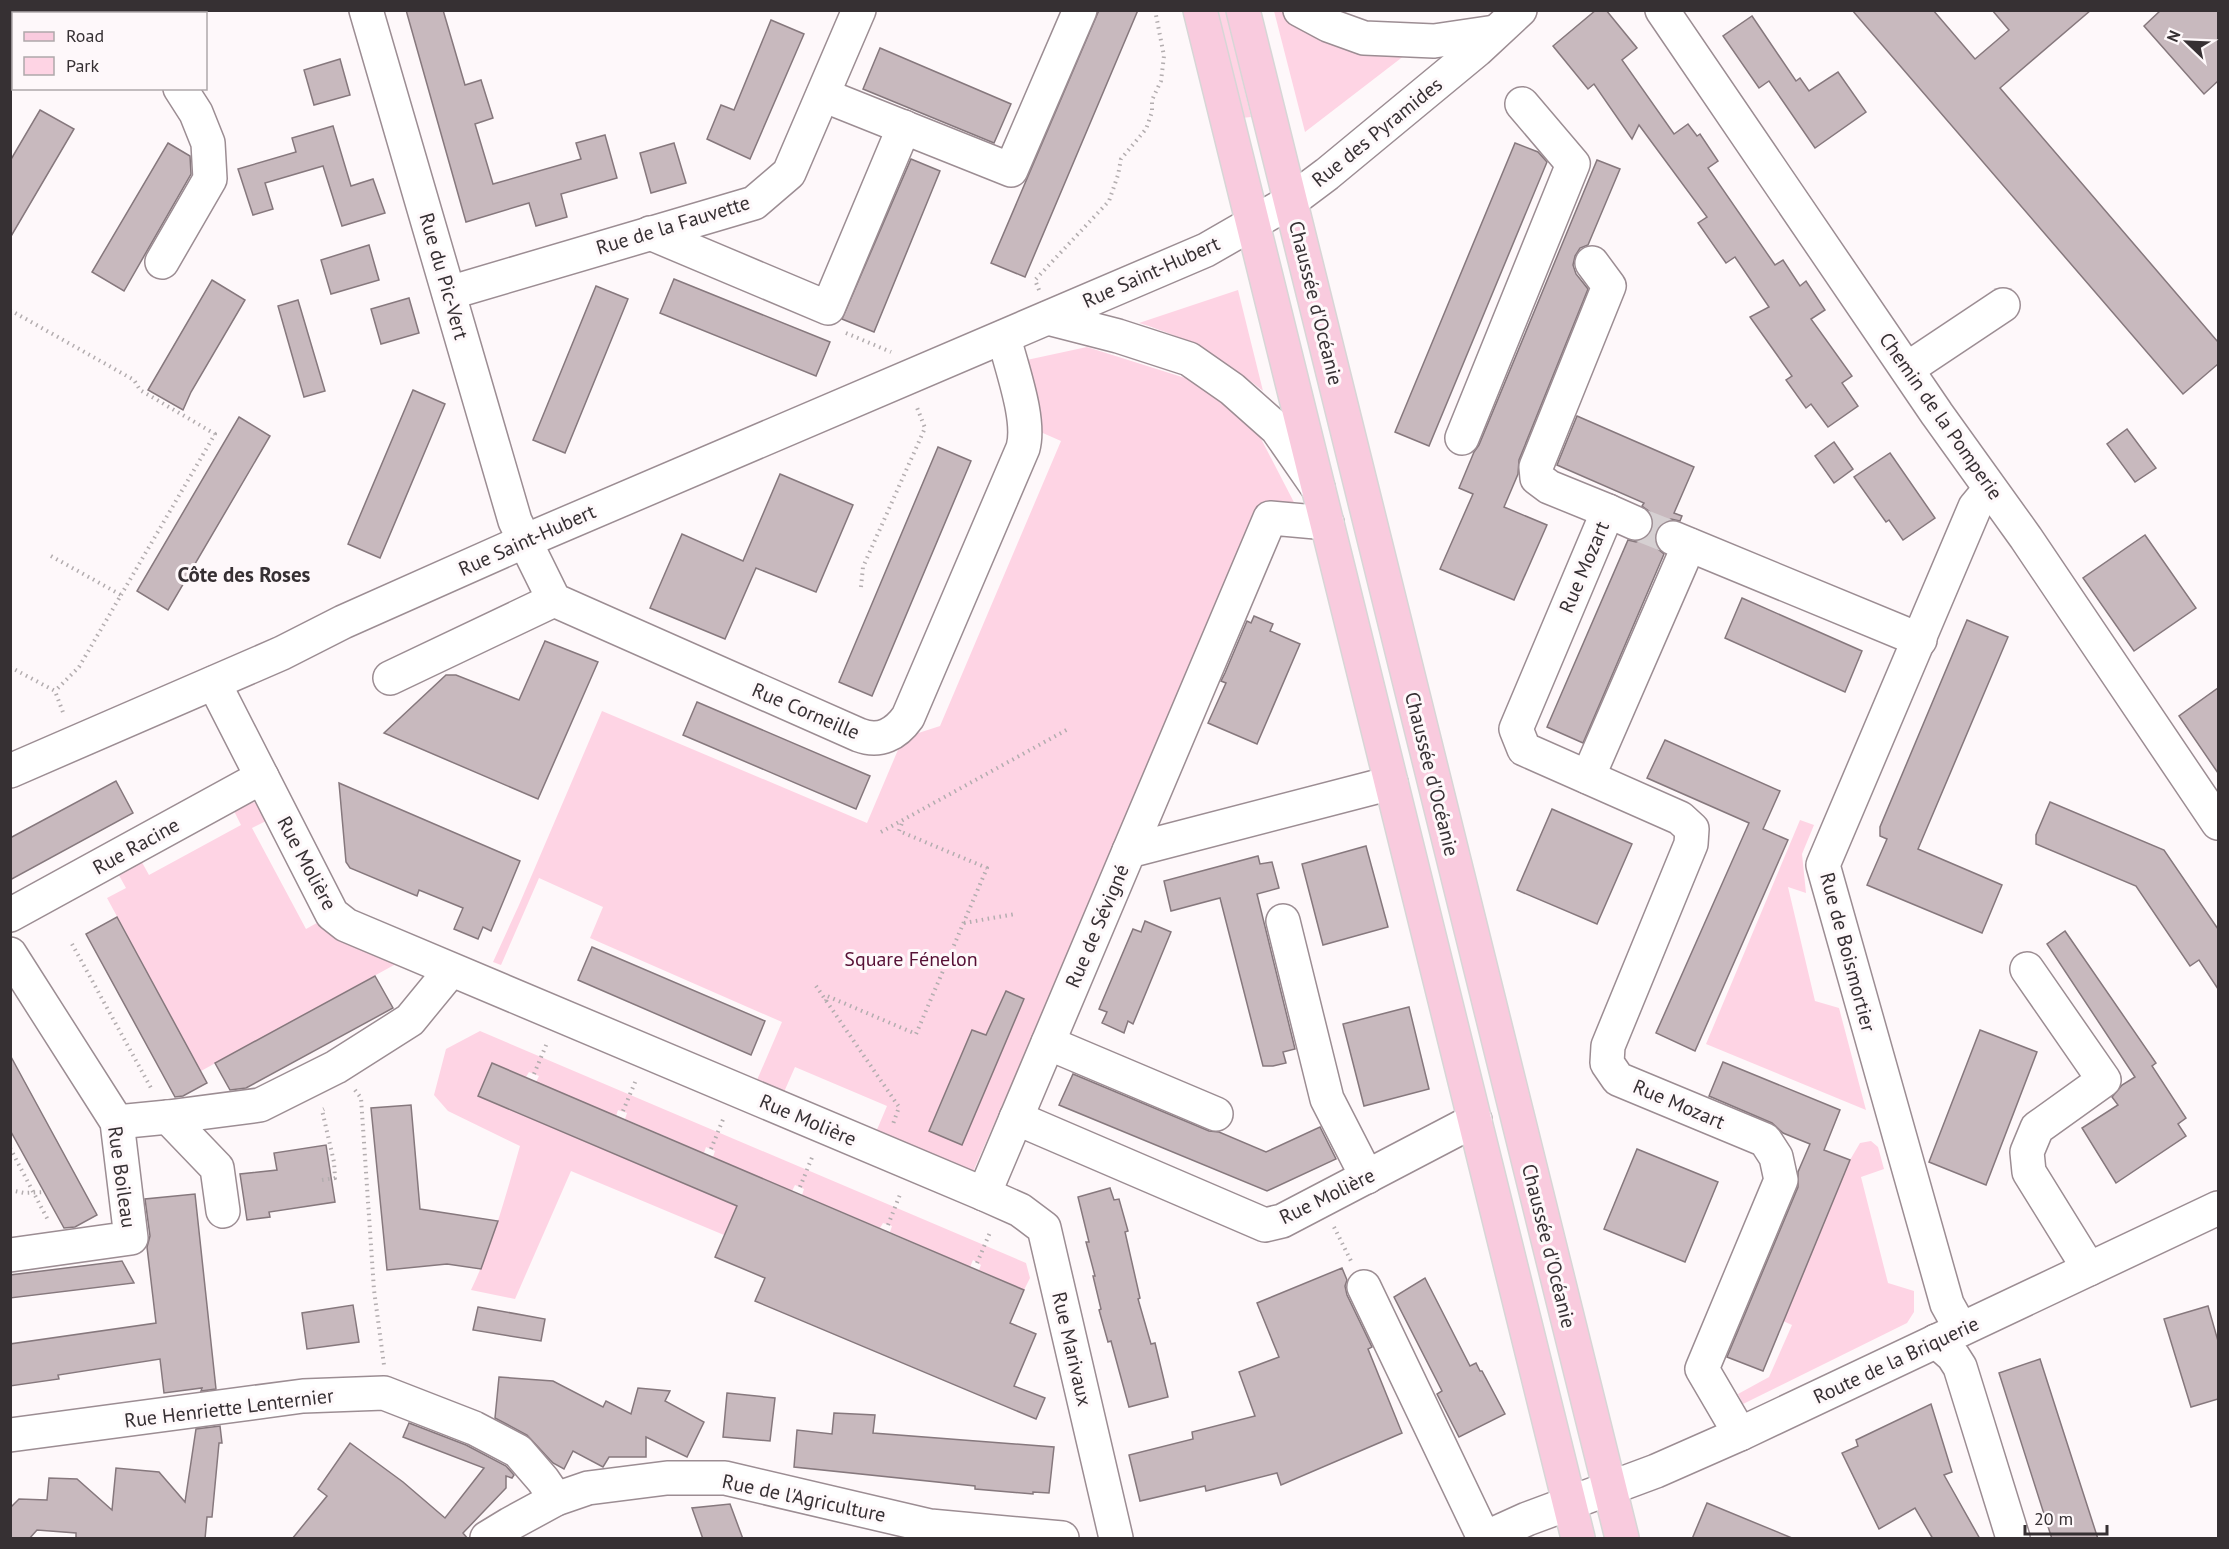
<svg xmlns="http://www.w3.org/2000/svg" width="2229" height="1549" font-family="'PT Sans',sans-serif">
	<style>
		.green { fill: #fed4e4 }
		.building { fill: #c8b9be; stroke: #86787d; stroke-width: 1.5 }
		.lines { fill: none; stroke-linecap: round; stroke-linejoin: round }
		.minor-tunnel { stroke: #d6d0d2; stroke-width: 33; stroke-dasharray: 33 16; stroke-linecap: butt }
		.minor-casing { stroke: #9c8d93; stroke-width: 36 }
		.major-casing { stroke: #d7d6d6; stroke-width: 36 }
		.path { stroke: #b3adaf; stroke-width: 4; stroke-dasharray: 1.5 4.5; stroke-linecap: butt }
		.minor { stroke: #fff; stroke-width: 33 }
		.major { stroke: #f9cbde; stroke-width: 33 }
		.labels { text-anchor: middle; stroke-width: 6; stroke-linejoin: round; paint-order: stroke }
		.street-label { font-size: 20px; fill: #363033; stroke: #fef8fa }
		.park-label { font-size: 20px; fill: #561035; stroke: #fef8fa }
		.neighbourhood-label { font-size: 21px; font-weight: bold; fill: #363033; stroke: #fef8fa }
	</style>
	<rect width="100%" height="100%" fill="#fef8fa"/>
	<g class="green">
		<path d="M 1215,11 L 1226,11 L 1251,117 L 1242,118 Z"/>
		<path d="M 1274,11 L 1281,11 L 1293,21 L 1409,52 L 1305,132 Z"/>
		<path d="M 1238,290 L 1263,391 C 1223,358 1188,338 1139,323 Z"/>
		<path d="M 1087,347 L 1201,383 L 1256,429 L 1299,512 L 1262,513 L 972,1174 L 876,1132 L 887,1106 L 795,1067 L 784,1092 L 757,1080 L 782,1022 L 590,938 L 603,907 L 539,878 L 501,965 L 493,962 L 519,905 L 602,711 L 867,823 L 903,738 L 940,726 L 1061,441 L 1036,430 L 1022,361 Z"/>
		<path d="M 244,801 L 257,803 L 270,819 L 252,828 L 306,929 L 324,919 L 405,959 L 201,1071 L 107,898 L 126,888 L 116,870 L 139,857 L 149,875 L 241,825 L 232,807 Z"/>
		<path d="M 1800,820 L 1814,825 L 1802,854 L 1806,893 L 1788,887 L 1815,1001 L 1839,1008 L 1866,1110 L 1706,1044 Z"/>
		<path d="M 480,1031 L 1026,1263 L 1030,1278 L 1024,1290 L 979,1270 L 981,1265 L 973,1260 L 970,1267 L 890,1232 L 892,1226 L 883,1223 L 880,1228 L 802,1195 L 804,1189 L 795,1185 L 792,1191 L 713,1157 L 715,1151 L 706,1147 L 704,1153 L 625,1119 L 627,1113 L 618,1110 L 616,1116 L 536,1082 L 539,1076 L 529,1072 L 526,1077 L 492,1063 L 478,1096 L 737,1206 L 724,1235 L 571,1171 L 515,1299 L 471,1290 C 493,1244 506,1195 520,1146 L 448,1111 L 434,1095 L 446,1049 Z"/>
		<path d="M 1871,1141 L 1878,1147 L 1884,1169 L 1861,1177 L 1888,1283 L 1914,1291 L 1914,1312 L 1907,1323 L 1743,1404 L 1738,1394 L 1769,1377 L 1792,1325 L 1783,1321 L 1850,1160 L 1860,1143 Z"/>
	</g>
	<g class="building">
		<path d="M 406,10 L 443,10 L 465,85 L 481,80 L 493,118 L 475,124 L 493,184 L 581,159 L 576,143 L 605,135 L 617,178 L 561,194 L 567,217 L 536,226 L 529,203 L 466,222 Z"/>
		<path d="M 1099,10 L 1138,10 L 1025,277 L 991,263 Z"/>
		<path d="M 1596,10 L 1606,10 L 1637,48 L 1622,60 L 1674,134 L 1688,124 L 1697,136 L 1700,134 L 1718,161 L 1708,168 L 1775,265 L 1783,260 L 1800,286 L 1806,281 L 1825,310 L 1811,319 L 1852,376 L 1842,383 L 1858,406 L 1828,427 L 1811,404 L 1806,408 L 1786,380 L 1792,376 L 1750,317 L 1769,307 L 1735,257 L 1726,263 L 1698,223 L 1707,217 L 1639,125 L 1632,139 L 1594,84 L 1588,89 L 1553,46 Z"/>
		<path d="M 1852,10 L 1933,10 L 1975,59 L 2009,30 L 1992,10 L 2091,10 L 2000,88 L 2218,342 L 2218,364 L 2183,394 Z"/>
		<path d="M 2161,10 L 2218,10 L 2218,81 L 2204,94 L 2144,26 Z"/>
		<path d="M 1752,16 L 1796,81 L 1800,78 L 1809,91 L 1838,72 L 1866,112 L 1815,148 L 1769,81 L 1759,88 L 1723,36 Z"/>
		<path d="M 771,20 L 804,34 L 750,159 L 707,139 L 721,105 L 734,110 Z"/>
		<path d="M 880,48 L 1011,104 L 994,143 L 863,89 Z"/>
		<path d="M 340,59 L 350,95 L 314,105 L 304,70 Z"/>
		<path d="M 40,110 L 74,129 L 10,238 L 10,161 Z"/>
		<path d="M 333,126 L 351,186 L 373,179 L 385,213 L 342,226 L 323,166 L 265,183 L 273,209 L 253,215 L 238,169 L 296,152 L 292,138 Z"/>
		<path d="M 168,143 L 190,156 L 191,174 L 124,291 L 92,272 Z"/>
		<path d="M 674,143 L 686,183 L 651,193 L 640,153 Z"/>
		<path d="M 1515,143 L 1538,152 L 1547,162 L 1429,446 L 1395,432 Z"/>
		<path d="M 911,159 L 940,171 L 874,332 L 842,319 Z"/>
		<path d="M 1597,160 L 1620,169 L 1588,245 L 1580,248 L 1575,256 L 1573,265 L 1576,274 L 1588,289 L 1519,460 L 1518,474 L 1504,507 L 1547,525 L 1514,600 L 1440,569 L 1473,494 L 1459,488 L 1474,452 L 1479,445 Z"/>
		<path d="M 369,245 L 379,280 L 331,294 L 321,260 Z"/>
		<path d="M 674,279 L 830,342 L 816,376 L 660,313 Z"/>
		<path d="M 212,280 L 245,300 L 191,392 L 183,410 L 148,390 Z"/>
		<path d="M 596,286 L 628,299 L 565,453 L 533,440 Z"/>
		<path d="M 409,298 L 419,333 L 381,344 L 371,309 Z"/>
		<path d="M 298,300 L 325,391 L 304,397 L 278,306 Z"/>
		<path d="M 413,390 L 445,404 L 380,558 L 348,544 Z"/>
		<path d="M 1577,416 L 1694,467 L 1674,513 L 1682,516 L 1680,521 L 1671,519 L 1662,523 L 1656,531 L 1655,541 L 1658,549 L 1664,554 L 1583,743 L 1547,727 L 1628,540 L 1636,542 L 1646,538 L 1652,531 L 1654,522 L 1650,512 L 1642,506 L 1644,503 L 1557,465 Z"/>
		<path d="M 239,417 L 270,436 L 168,610 L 137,591 Z"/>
		<path d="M 2127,429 L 2156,468 L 2135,482 L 2107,444 Z"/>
		<path d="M 1834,442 L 1853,469 L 1834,483 L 1815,456 Z"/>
		<path d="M 938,447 L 971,461 L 872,696 L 839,682 Z"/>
		<path d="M 1890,453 L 1935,518 L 1903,540 L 1889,520 L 1886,522 L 1854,477 Z"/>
		<path d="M 780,474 L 853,505 L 816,592 L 756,568 L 725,639 L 650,608 L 682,534 L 743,561 Z"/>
		<path d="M 2145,535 L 2196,608 L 2134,651 L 2083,578 Z"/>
		<path d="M 1742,598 L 1862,651 L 1845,692 L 1725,638 Z"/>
		<path d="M 1254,616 L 1273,624 L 1270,631 L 1300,644 L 1257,744 L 1208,723 L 1226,683 L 1221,681 L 1225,673 L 1247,621 L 1251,623 Z"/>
		<path d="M 1967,620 L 2008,637 L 1918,849 L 2002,885 L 1982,933 L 1867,885 L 1887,839 L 1880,836 L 1880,827 Z"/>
		<path d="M 545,641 L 598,662 L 538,799 L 384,733 L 446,675 L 456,675 L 519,700 Z"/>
		<path d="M 2218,688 L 2218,773 L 2179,716 Z"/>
		<path d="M 697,702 L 870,776 L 856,809 L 683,735 Z"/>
		<path d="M 1665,740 L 1780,791 L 1763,829 L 1788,840 L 1695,1051 L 1656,1033 L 1749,823 L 1647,778 Z"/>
		<path d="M 116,781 L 133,813 L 10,880 L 10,838 Z"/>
		<path d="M 339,783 L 520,861 L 491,931 L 483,927 L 478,939 L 454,929 L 463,908 L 419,890 L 417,896 L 350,868 L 346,862 Z"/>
		<path d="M 2050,802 L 2164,850 L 2218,929 L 2218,989 L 2199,960 L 2190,966 L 2136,886 L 2036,844 L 2036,835 Z"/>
		<path d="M 1552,809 L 1632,844 L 1597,924 L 1517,890 Z"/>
		<path d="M 1366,846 L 1388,927 L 1323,945 L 1302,864 Z"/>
		<path d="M 1258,856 L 1260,864 L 1272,862 L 1279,888 L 1257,894 L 1295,1049 L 1283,1052 L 1286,1063 L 1273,1066 L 1263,1066 L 1220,898 L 1171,911 L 1164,881 Z"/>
		<path d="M 117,917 L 207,1083 L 183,1096 L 175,1097 L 86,934 Z"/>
		<path d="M 1145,921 L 1171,932 L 1133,1024 L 1128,1021 L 1124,1033 L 1102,1023 L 1107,1012 L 1099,1009 L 1133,929 L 1141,932 Z"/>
		<path d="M 2065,931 L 2156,1063 L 2152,1066 L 2186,1118 L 2178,1124 L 2186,1136 L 2116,1183 L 2082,1128 L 2118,1105 L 2112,1097 L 2122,1085 L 2135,1077 L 2047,944 Z"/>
		<path d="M 592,947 L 765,1021 L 751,1055 L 578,980 Z"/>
		<path d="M 375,976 L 393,1008 L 246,1088 L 230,1090 L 215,1063 Z"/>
		<path d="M 1006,991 L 1024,999 L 962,1145 L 929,1131 L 972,1030 L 986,1035 Z"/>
		<path d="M 1409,1007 L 1429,1089 L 1364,1106 L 1343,1024 Z"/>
		<path d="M 1980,1030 L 2037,1052 L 1986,1185 L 1929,1162 Z"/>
		<path d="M 10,1055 L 97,1215 L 75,1227 L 64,1228 L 10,1130 Z"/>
		<path d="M 1723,1062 L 1840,1110 L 1824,1150 L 1850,1160 L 1763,1371 L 1727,1357 L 1798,1187 L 1798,1172 L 1810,1144 L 1783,1133 L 1772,1123 L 1709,1096 Z"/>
		<path d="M 492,1063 L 1024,1290 L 1010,1323 L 1036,1334 L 1014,1386 L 1045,1398 L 1036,1419 L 755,1301 L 765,1278 L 715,1257 L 737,1206 L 478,1096 Z"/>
		<path d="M 1073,1074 L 1209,1131 L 1219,1132 L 1266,1152 L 1320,1127 L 1336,1159 L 1267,1191 L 1059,1105 Z"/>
		<path d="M 411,1105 L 420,1209 L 498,1221 L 481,1269 L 447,1264 L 387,1270 L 371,1108 Z"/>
		<path d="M 326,1145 L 335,1202 L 269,1212 L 270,1217 L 247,1220 L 240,1174 L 277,1170 L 274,1153 Z"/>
		<path d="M 1637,1149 L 1718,1182 L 1685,1262 L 1604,1229 Z"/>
		<path d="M 1110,1188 L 1114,1200 L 1119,1199 L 1128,1231 L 1125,1232 L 1140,1298 L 1138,1299 L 1151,1344 L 1155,1343 L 1168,1397 L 1129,1407 L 1111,1341 L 1108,1342 L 1099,1310 L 1101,1309 L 1093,1276 L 1095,1276 L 1086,1242 L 1089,1242 L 1078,1197 Z"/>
		<path d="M 195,1194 L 216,1389 L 201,1391 L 202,1388 L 164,1393 L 160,1359 L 58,1375 L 59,1379 L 10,1386 L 10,1344 L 156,1323 L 147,1247 L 150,1236 L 145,1199 Z"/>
		<path d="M 122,1261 L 134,1283 L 10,1298 L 10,1275 Z"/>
		<path d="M 1342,1268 L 1347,1280 L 1345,1286 L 1347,1295 L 1372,1347 L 1368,1349 L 1402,1433 L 1281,1485 L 1277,1473 L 1206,1491 L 1205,1486 L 1140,1501 L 1129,1455 L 1193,1439 L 1192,1432 L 1255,1416 L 1239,1372 L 1279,1357 L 1257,1303 Z"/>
		<path d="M 1425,1278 L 1470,1366 L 1476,1363 L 1480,1371 L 1482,1371 L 1505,1414 L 1459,1437 L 1437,1394 L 1442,1391 L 1394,1297 Z"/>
		<path d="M 353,1305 L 359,1342 L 307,1349 L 302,1313 Z"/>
		<path d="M 2208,1306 L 2218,1341 L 2218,1399 L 2191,1407 L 2164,1319 Z"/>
		<path d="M 478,1307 L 545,1319 L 541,1341 L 473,1330 Z"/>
		<path d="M 2040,1359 L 2058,1415 L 2098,1539 L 2052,1539 L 1999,1373 Z"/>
		<path d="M 499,1377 L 553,1381 L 603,1407 L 606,1401 L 631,1414 L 638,1388 L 670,1391 L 665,1401 L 704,1422 L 687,1457 L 646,1437 L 646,1457 L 609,1457 L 603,1467 L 573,1451 L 564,1469 L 553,1463 L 527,1435 L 495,1418 Z"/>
		<path d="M 727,1393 L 775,1398 L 770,1441 L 723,1437 Z"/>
		<path d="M 1931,1404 L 1952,1472 L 1944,1475 L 1980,1539 L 1933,1539 L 1915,1508 L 1879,1529 L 1842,1453 L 1858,1446 L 1856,1440 Z"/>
		<path d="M 834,1413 L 875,1415 L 873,1433 L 1054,1447 L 1049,1493 L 1033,1492 L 1033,1494 L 975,1489 L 975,1486 L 794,1467 L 797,1430 L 832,1434 Z"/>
		<path d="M 409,1423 L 466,1445 L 506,1466 L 514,1475 L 512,1478 L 506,1476 L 506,1488 L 463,1533 L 468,1539 L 292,1539 L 327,1496 L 318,1489 L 350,1443 L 403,1482 L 445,1518 L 484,1468 L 403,1437 Z"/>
		<path d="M 220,1426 L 222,1443 L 219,1443 L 212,1517 L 207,1517 L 205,1539 L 76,1539 L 76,1533 L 37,1530 L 29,1539 L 10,1539 L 10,1508 L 19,1499 L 47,1500 L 49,1478 L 77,1479 L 112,1510 L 116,1468 L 159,1472 L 185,1502 L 196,1429 Z"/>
		<path d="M 1707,1503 L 1792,1538 L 1792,1539 L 1692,1539 Z"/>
		<path d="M 730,1504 L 743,1539 L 703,1539 L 692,1508 Z"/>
	</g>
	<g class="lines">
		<path class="minor-tunnel" d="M 1635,523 L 1673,538"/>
		<defs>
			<g id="minor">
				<path d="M 366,10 L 515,521 L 554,600 L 859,735 C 880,743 896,734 908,717 L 1023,448 C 1031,419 1011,367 1004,337"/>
				<path d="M 1300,10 L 1328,25 L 1364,38 L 1434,41 L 1495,32"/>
				<path d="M 1662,10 L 1937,414 L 2026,538 L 2218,823"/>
				<path d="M 10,24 L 14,23"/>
				<path d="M 823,95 L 1011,170 L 1080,10"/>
				<path d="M 650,233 L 828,308 L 904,127"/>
				<path d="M 162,262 L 210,179 L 208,143 L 196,113 L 180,88"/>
				<path d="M 1592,263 L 1609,286 L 1536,467 L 1537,478 L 1549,487 L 1608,511 L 1516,729 L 1524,749 L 1680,818 L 1692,829 L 1691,844 L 1608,1046 L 1607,1063 L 1618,1079 L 1765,1140 L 1776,1157 L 1781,1180 L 1702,1369 L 1740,1434"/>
				<path d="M 449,293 L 754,203 L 789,173 L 859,10"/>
				<path d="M 1048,318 L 1118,336 L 1189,359 L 1232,389 L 1277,429 L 1318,488"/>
				<path d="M 1907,369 L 2003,305"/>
				<path d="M 1462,438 L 1573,164 L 1522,104"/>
				<path d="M 1608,511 L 1635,523"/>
				<path d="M 1673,538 L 1920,640"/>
				<path d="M 390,678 L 554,600"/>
				<path d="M 214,683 L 332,914 L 346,925 L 984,1194 L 1020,1210 L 1044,1228 L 1116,1538"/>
				<path d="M 10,771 L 282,653 L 343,622 L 525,541 L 1206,250 L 1291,201 L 1327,174 L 1477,50 L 1520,10"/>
				<path d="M 1588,777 L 1689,545"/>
				<path d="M 1129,851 L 1270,518 L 1327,523"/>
				<path d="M 10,915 L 262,777"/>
				<path d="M 1283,921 L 1327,1099 L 1367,1177"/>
				<path d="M 10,954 L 117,1122 L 131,1238 L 10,1255"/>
				<path d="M 2027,969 L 2104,1080 L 2037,1128 L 2027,1152 L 2029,1172 L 2089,1269"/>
				<path d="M 1048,1043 L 1216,1114"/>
				<path d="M 168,1117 L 217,1168 L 223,1211"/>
				<path d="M 1016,1118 L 1265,1225 L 1282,1221 L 1475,1120"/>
				<path d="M 117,1122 L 168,1117 L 260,1105 L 336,1067 L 410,1020 L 451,970"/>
				<path d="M 984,1194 L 1129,851 L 1391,783"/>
				<path d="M 1364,1287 L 1484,1538"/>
				<path d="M 1961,1329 L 1947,1304 L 1823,865 L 1975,507 L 1990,489"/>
				<path d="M 1936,1341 L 1953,1356 L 1960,1367 L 2013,1538"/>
				<path d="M 10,1435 L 303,1396 L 384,1393 L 474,1428 L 518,1451 L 543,1480 L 556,1499"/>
				<path d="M 487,1538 L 510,1524 L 556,1499 L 588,1488 L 667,1478 L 725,1478 L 930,1526 L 1062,1538"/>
				<path d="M 1485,1538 L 1527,1519 L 1656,1471 L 1740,1434 L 2218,1208"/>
			</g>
			<g id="major">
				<path d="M 1200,10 L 1578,1538"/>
				<path d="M 1243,10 L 1622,1538"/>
			</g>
		</defs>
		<use href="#minor" class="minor-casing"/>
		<use href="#major" class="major-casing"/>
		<g class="path">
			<path d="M 1039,290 L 1035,280 L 1109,201 L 1118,175 L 1121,159 L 1146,129 L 1152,112 L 1152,100 L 1161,81 L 1164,56 L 1155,10"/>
			<path d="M 10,310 L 134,380 L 140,390 L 215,434 L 121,595"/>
			<path d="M 846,333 L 891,352"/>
			<path d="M 51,556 L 121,595 L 79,667 L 55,691"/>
			<path d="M 861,587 L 863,567 L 925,428 L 916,405"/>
			<path d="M 10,667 L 55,691 L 64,715"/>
			<path d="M 881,832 L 1070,728"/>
			<path d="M 964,923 L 1015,914"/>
			<path d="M 72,944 L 151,1088"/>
			<path d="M 816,986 L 899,1107 L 893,1124"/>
			<path d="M 826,1001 L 827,996 L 916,1034 L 987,868 L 899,831 L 903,820"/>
			<path d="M 534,1074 L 547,1043"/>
			<path d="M 355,1090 L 361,1098 L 374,1290 L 384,1365"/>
			<path d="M 623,1111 L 636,1080"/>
			<path d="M 10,1148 L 48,1220"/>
			<path d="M 711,1149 L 724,1117"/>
			<path d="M 322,1180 L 335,1178 L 334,1162 L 322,1110 L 324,1109"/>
			<path d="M 800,1187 L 813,1155"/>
			<path d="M 10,1190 L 24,1193 L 44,1192"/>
			<path d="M 888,1225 L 901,1192"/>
			<path d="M 1334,1227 L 1351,1261"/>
			<path d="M 977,1263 L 991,1230"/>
		</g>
		<use href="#minor" class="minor"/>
		<use href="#major" class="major"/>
	</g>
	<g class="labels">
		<g class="street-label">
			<text transform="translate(1377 132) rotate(-39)" y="7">Rue des Pyramides</text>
			<text transform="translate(673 225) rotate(-17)" y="7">Rue de la Fauvette</text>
			<text transform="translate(1151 272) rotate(-24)" y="7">Rue Saint-Hubert</text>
			<text transform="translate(444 276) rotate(74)" y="7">Rue du Pic-Vert</text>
			<text transform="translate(1316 303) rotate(76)" y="7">Chaussée d'Océanie</text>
			<text transform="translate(1941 416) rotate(55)" y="7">Chemin de la Pomperie</text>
			<text transform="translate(527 540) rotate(-24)" y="7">Rue Saint-Hubert</text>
			<text transform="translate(1584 567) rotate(-67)" y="7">Rue Mozart</text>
			<text transform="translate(806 711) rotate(23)" y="7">Rue Corneille</text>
			<text transform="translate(1432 774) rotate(76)" y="7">Chaussée d'Océanie</text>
			<text transform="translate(136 846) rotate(-29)" y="7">Rue Racine</text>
			<text transform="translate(307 863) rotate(62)" y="7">Rue Molière</text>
			<text transform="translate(1097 926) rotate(-67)" y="7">Rue de Sévigné</text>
			<text transform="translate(1848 952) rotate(75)" y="7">Rue de Boismortier</text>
			<text transform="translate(1679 1104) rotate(23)" y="7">Rue Mozart</text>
			<text transform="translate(808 1120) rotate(23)" y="7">Rue Molière</text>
			<text transform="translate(122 1177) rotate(82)" y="7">Rue Boileau</text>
			<text transform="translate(1327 1196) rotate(-26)" y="7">Rue Molière</text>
			<text transform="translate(1549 1246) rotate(76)" y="7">Chaussée d'Océanie</text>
			<text transform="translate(1072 1349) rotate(77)" y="7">Rue Marivaux</text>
			<text transform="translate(1896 1360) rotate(-25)" y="7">Route de la Briquerie</text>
			<text transform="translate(229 1408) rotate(-7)" y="7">Rue Henriette Lenternier</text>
			<text transform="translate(804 1498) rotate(12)" y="7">Rue de l'Agriculture</text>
		</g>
		<g class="park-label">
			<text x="911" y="966">Square Fénelon</text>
		</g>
		<g class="neighbourhood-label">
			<text x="244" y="582">Côte des Roses</text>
		</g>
	</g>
	<rect width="2229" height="1549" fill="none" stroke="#363033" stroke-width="24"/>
	<rect x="12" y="12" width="195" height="78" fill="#fef8fa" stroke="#aea8aa" stroke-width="1.5"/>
	<rect x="24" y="32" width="30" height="9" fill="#f9cbde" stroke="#aea8aa" stroke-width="1.5"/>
	<text x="66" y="42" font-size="18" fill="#363033">Road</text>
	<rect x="24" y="57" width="30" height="18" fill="#fed4e4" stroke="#aea8aa" stroke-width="1.5"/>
	<text x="66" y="72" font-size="18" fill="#363033">Park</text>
	<g transform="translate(2187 42) rotate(293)" stroke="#fef8fa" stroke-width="4.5" paint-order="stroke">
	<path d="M0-4.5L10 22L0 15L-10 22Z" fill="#363033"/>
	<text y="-9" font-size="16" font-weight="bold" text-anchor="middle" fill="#363033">N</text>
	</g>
	<path d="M2025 1525v9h82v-9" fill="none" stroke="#363033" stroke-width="3"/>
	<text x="2034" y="1525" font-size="18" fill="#363033" stroke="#fef8fa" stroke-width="4.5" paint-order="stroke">20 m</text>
</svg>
